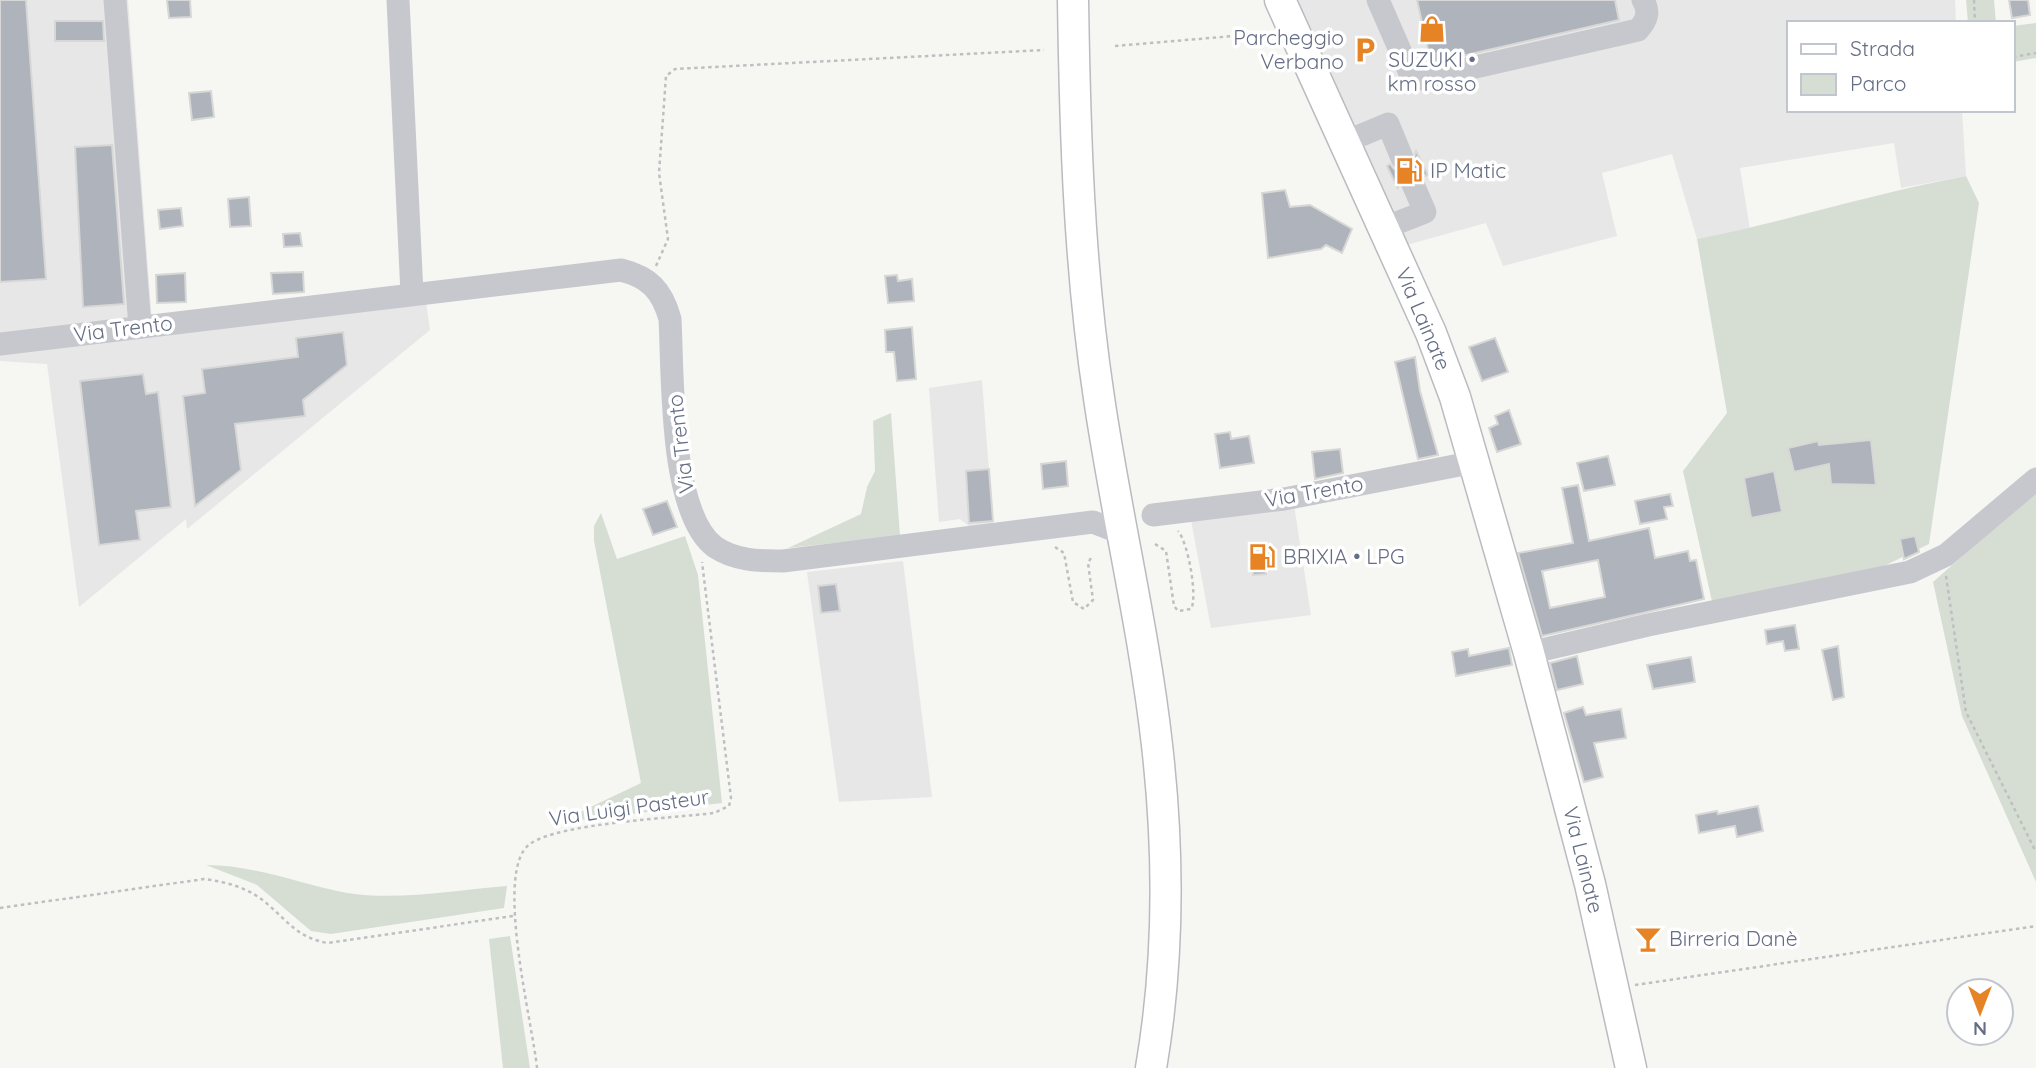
<svg xmlns="http://www.w3.org/2000/svg" width="2036" height="1068" font-family="Quicksand,sans-serif">
	<style>
		.built { fill: #e7e7e7 }
		.green { fill: #d6ded4 }
		.building { fill: #aeb3bc; stroke: #d7d8d6; stroke-width: 2; fill-rule: evenodd }
		.lines { fill: none; stroke-linecap: round; stroke-linejoin: round }
		.major-casing { stroke: #b9bbc0; stroke-width: 33 }
		.path { stroke: #bebfc2; stroke-width: 2.5; stroke-dasharray: 3.5 3.5; stroke-linecap: butt }
		.minor { stroke: #c7c8cd; stroke-width: 23 }
		.major { stroke: #fff; stroke-width: 30 }
		.labels { text-anchor: middle; stroke-width: 7; stroke-linejoin: round; paint-order: stroke }
		.poi-label { font-size: 21px; fill: #656e85; stroke: #fff; text-anchor: start }
		.street-label { font-size: 21px; fill: #656e85; stroke: #fff }
	</style>
	<rect width="100%" height="100%" fill="#f6f7f3"/>
	<g class="built">
		<path d="M 0,0 L 128,0 L 153,335 L 426,302 L 430,330 L 187,529 L 186,519 L 79,607 L 47,364 L 0,361 Z"/>
		<path d="M 1290,0 L 1955,0 L 1956,23 L 1789,23 L 1789,110 L 1962,110 L 1966,176 L 1901,188 L 1894,143 L 1740,168 L 1750,229 L 1697,239 L 1672,154 L 1602,173 L 1617,236 L 1503,266 L 1486,223 L 1399,247 Z"/>
		<path d="M 982,380 L 993,524 L 970,527 L 960,519 L 939,522 L 929,388 Z"/>
		<path d="M 1294,505 L 1311,615 L 1211,628 L 1191,520 Z"/>
		<path d="M 903,561 L 932,797 L 839,802 L 807,572 Z"/>
	</g>
	<g class="green">
		<path d="M 1966,0 L 1994,0 L 1996,23 L 1968,23 Z"/>
		<path d="M 2036,23 L 2036,58 L 2013,62 L 2013,26 Z"/>
		<path d="M 1966,176 L 1979,203 L 1929,544 L 1878,569 L 1713,606 L 1683,471 L 1727,413 L 1697,239 C 1788,221 1875,193 1966,176 Z"/>
		<path d="M 891,413 L 900,536 L 788,548 L 861,514 L 867,487 L 875,471 L 873,421 Z"/>
		<path d="M 2036,491 L 2036,882 L 1962,716 L 1933,582 Z"/>
		<path d="M 601,513 L 617,559 L 685,536 L 698,575 L 722,803 L 557,823 L 641,783 L 594,541 L 594,526 Z"/>
		<path d="M 206,865 C 255,865 299,884 347,893 C 399,901 455,890 507,886 L 504,908 L 331,934 L 311,931 L 257,885 Z"/>
		<path d="M 510,936 L 530,1068 L 503,1068 L 489,939 Z"/>
	</g>
	<g class="building">
		<path d="M 0,0 L 26,0 L 46,279 L 0,282 Z"/>
		<path d="M 167,0 L 190,0 L 191,17 L 169,18 Z"/>
		<path d="M 1417,0 L 1615,0 L 1619,20 L 1431,63 Z"/>
		<path d="M 2009,0 L 2028,0 L 2030,15 L 2012,18 Z"/>
		<path d="M 55,21 L 103,21 L 104,41 L 55,41 Z"/>
		<path d="M 211,91 L 214,117 L 192,120 L 189,93 Z"/>
		<path d="M 112,145 L 124,304 L 83,307 L 75,147 Z"/>
		<path d="M 1416,151 L 1428,175 L 1425,176 L 1420,170 L 1411,168 Z"/>
		<path d="M 1390,164 L 1394,169 L 1403,172 L 1398,180 L 1398,189 L 1387,166 Z"/>
		<path d="M 1285,190 L 1290,207 L 1310,205 L 1352,229 L 1342,253 L 1326,245 L 1321,249 L 1268,258 L 1262,193 Z"/>
		<path d="M 249,197 L 251,226 L 230,227 L 228,199 Z"/>
		<path d="M 181,208 L 183,226 L 160,229 L 158,210 Z"/>
		<path d="M 300,233 L 302,246 L 284,247 L 283,234 Z"/>
		<path d="M 303,272 L 304,292 L 273,294 L 271,273 Z"/>
		<path d="M 185,273 L 186,302 L 157,303 L 156,275 Z"/>
		<path d="M 897,275 L 898,281 L 912,279 L 914,301 L 888,303 L 885,276 Z"/>
		<path d="M 912,327 L 916,379 L 897,381 L 894,352 L 886,352 L 885,330 Z"/>
		<path d="M 343,332 L 347,365 L 303,400 L 305,416 L 235,424 L 241,470 L 195,506 L 183,396 L 205,393 L 202,369 L 298,357 L 296,338 Z"/>
		<path d="M 1495,338 L 1508,372 L 1482,381 L 1469,347 Z"/>
		<path d="M 1415,357 L 1420,391 L 1438,455 L 1418,459 L 1395,362 Z"/>
		<path d="M 143,374 L 146,394 L 158,392 L 171,507 L 136,511 L 140,540 L 99,545 L 80,381 Z"/>
		<path d="M 1509,410 L 1521,444 L 1497,452 L 1489,428 L 1498,424 L 1495,416 Z"/>
		<path d="M 1230,432 L 1231,439 L 1249,436 L 1254,463 L 1220,468 L 1215,434 Z"/>
		<path d="M 1871,440 L 1876,485 L 1831,484 L 1829,464 L 1794,472 L 1788,448 L 1818,441 L 1819,445 Z"/>
		<path d="M 1340,449 L 1343,473 L 1315,479 L 1312,452 Z"/>
		<path d="M 1608,456 L 1615,485 L 1584,491 L 1577,463 Z"/>
		<path d="M 1066,461 L 1068,486 L 1043,489 L 1041,464 Z"/>
		<path d="M 989,469 L 993,521 L 969,523 L 966,471 Z"/>
		<path d="M 1774,471 L 1782,512 L 1751,518 L 1744,478 Z"/>
		<path d="M 1578,485 L 1589,541 L 1649,528 L 1655,558 L 1688,551 L 1690,561 L 1696,560 L 1704,599 L 1542,636 L 1518,553 L 1573,543 L 1562,488 ZM 1598,560 L 1605,597 L 1550,608 L 1542,571 Z"/>
		<path d="M 1670,494 L 1673,506 L 1664,507 L 1667,519 L 1640,524 L 1635,501 Z"/>
		<path d="M 667,501 L 677,527 L 653,535 L 643,509 Z"/>
		<path d="M 1915,536 L 1919,552 L 1904,559 L 1900,539 Z"/>
		<path d="M 1265,557 L 1266,574 L 1253,575 L 1252,558 Z"/>
		<path d="M 836,584 L 840,611 L 821,613 L 818,586 Z"/>
		<path d="M 1795,625 L 1799,649 L 1785,651 L 1783,641 L 1767,644 L 1765,630 Z"/>
		<path d="M 1838,646 L 1844,697 L 1833,700 L 1822,650 Z"/>
		<path d="M 1509,648 L 1512,665 L 1456,676 L 1452,652 L 1468,649 L 1469,656 Z"/>
		<path d="M 1577,656 L 1583,684 L 1557,690 L 1550,663 Z"/>
		<path d="M 1691,657 L 1695,682 L 1653,689 L 1647,665 Z"/>
		<path d="M 1583,707 L 1586,715 L 1621,709 L 1626,738 L 1594,743 L 1603,777 L 1584,782 L 1564,713 Z"/>
		<path d="M 1758,806 L 1763,831 L 1737,837 L 1735,826 L 1699,833 L 1696,815 L 1717,811 L 1718,814 Z"/>
	</g>
	<g class="lines">
		<defs>
			<g id="major">
				<path d="M 1073,0 C 1075,134 1079,266 1099,398 C 1116,514 1144,629 1157,745 C 1169,850 1169,963 1151,1068"/>
				<path d="M 1280,0 L 1431,333 L 1455,397 L 1529,653 L 1590,884 L 1631,1068"/>
			</g>
		</defs>
		<use href="#major" class="major-casing"/>
		<g class="path">
			<path d="M 1974,0 L 1975,23"/>
			<path d="M 1115,46 L 1269,33"/>
			<path d="M 2013,57 L 2036,53"/>
			<path d="M 656,266 L 668,239 L 659,173 L 666,76 L 675,69 L 1044,50"/>
			<path d="M 1155,544 L 1166,551 L 1174,606 L 1178,611 L 1191,609 C 1198,597 1188,542 1178,531"/>
			<path d="M 1055,547 L 1064,553 L 1073,602 L 1084,609 L 1093,600 L 1088,563 L 1092,556"/>
			<path d="M 1946,576 L 1966,712 L 2036,852"/>
			<path d="M 0,908 L 204,879 C 226,882 247,887 265,902 C 287,920 297,938 328,943 L 513,916"/>
			<path d="M 1635,985 L 2036,926"/>
			<path d="M 537,1068 C 533,1025 493,869 530,844 C 559,823 674,818 714,813 L 729,806 L 731,798 L 702,562"/>
		</g>
		<g class="minor">
			<path d="M 115,0 L 140,327"/>
			<path d="M 398,0 L 412,294"/>
			<path d="M 1378,0 L 1409,71 L 1423,79 L 1638,30 C 1647,20 1650,12 1643,0"/>
			<path d="M 1345,142 L 1388,124 L 1402,158"/>
			<path d="M 1384,228 L 1425,212 L 1412,182"/>
			<path d="M 0,344 L 621,270 C 649,277 662,290 670,319 C 673,374 669,513 715,547 C 736,561 759,561 783,561 L 1093,522 L 1121,533"/>
			<path d="M 1153,515 L 1284,499 L 1475,462"/>
			<path d="M 1529,653 L 1648,625 L 1910,572 L 1946,555 L 2036,479"/>
		</g>
		<use href="#major" class="major"/>
	</g>
	<defs>
		<symbol id="shop-bare" viewBox="-9 -9 18 18"><path d="M-5-2.5h2.3a2.7 3.5 0 0 1 5.4 0H5L5.5 6h-11ZM-1.5-2.5h3a1.5 2.3 0 0 0-3 0Z" fill="#e68324" stroke="#fff" stroke-width="2.5" paint-order="stroke"/></symbol>
		<symbol id="parking-bare" viewBox="-9 -9 18 18"><path d="M-3.5-5.5H1a3.5 3.5 0 0 1 0 7H-1V5.5H-3.5ZM-1-3.4V-.6H.8a1.4 1.4 0 0 0 0-2.8Z" fill="#e68324" stroke="#fff" stroke-width="2.5" paint-order="stroke"/></symbol>
		<symbol id="fuel-bare" viewBox="-9 -9 18 18"><path d="M-5.5-6h7V0h2V4h1.3V-2.5L3-4.5l.8-.8L6-3V5H2.5V1h-1V6h-7ZM-4.2-4.7v3.2H.2V-4.7Z" fill="#e68324" stroke="#fff" stroke-width="2.5" paint-order="stroke"/></symbol>
		<symbol id="bar-bare" viewBox="-9 -9 18 18"><path d="M-6-5H6L.8 .8V4.5H3.5V6h-7V4.5H-.8V.8Z" fill="#e68324" stroke="#fff" stroke-width="2.5" paint-order="stroke"/></symbol>
	</defs>
	<g fill-rule="evenodd">
		<use href="#shop-bare" x="1413" y="10" width="38" height="38"/>
		<use href="#parking-bare" x="1346" y="31" width="38" height="38"/>
		<use href="#fuel-bare" x="1390" y="152" width="38" height="38"/>
		<use href="#fuel-bare" x="1243" y="538" width="38" height="38"/>
		<use href="#bar-bare" x="1629" y="920" width="38" height="38"/>
	</g>
	<g class="labels">
		<g class="poi-label">
			<text x="1344" y="45" text-anchor="end">Parcheggio<tspan x="1344" dy="24">Verbano</tspan></text>
			<text x="1432" y="67" text-anchor="middle">SUZUKI •<tspan x="1432" dy="24">km rosso</tspan></text>
			<text x="1430" y="178">IP Matic</text>
			<text x="1283" y="564">BRIXIA • LPG</text>
			<text x="1669" y="946">Birreria Danè</text>
		</g>
		<g class="street-label">
			<text transform="translate(1423 319) rotate(67)" y="7">Via Lainate</text>
			<text transform="translate(123 329) rotate(-7)" y="7">Via Trento</text>
			<text transform="translate(681 444) rotate(-97)" y="7">Via Trento</text>
			<text transform="translate(1314 492) rotate(-10)" y="7">Via Trento</text>
			<text transform="translate(629 808) rotate(-8)" y="7">Via Luigi Pasteur</text>
			<text transform="translate(1583 860) rotate(76)" y="7">Via Lainate</text>
		</g>
	</g>
	<rect x="1787" y="21" width="228" height="91" fill="#ffffff" stroke="#c1c5ce" stroke-width="2"/>
	<rect x="1801" y="44" width="35" height="10" fill="#ffffff" stroke="#c1c5ce" stroke-width="2"/>
	<text x="1850" y="56" font-size="21" fill="#656e85">Strada</text>
	<rect x="1801" y="74" width="35" height="21" fill="#d6ded4" stroke="#c1c5ce" stroke-width="2"/>
	<text x="1850" y="91" font-size="21" fill="#656e85">Parco</text>
	<g transform="translate(1980 1012) rotate(180)"><circle r="33" fill="#ffffff" stroke="#c1c5ce" stroke-width="2"/>
	<path d="M0-5L12 26L0 18L-12 26Z" fill="#e68324"/>
	<text y="-10" font-size="19" font-weight="bold" text-anchor="middle" fill="#656e85">N</text>
	</g>
</svg>
